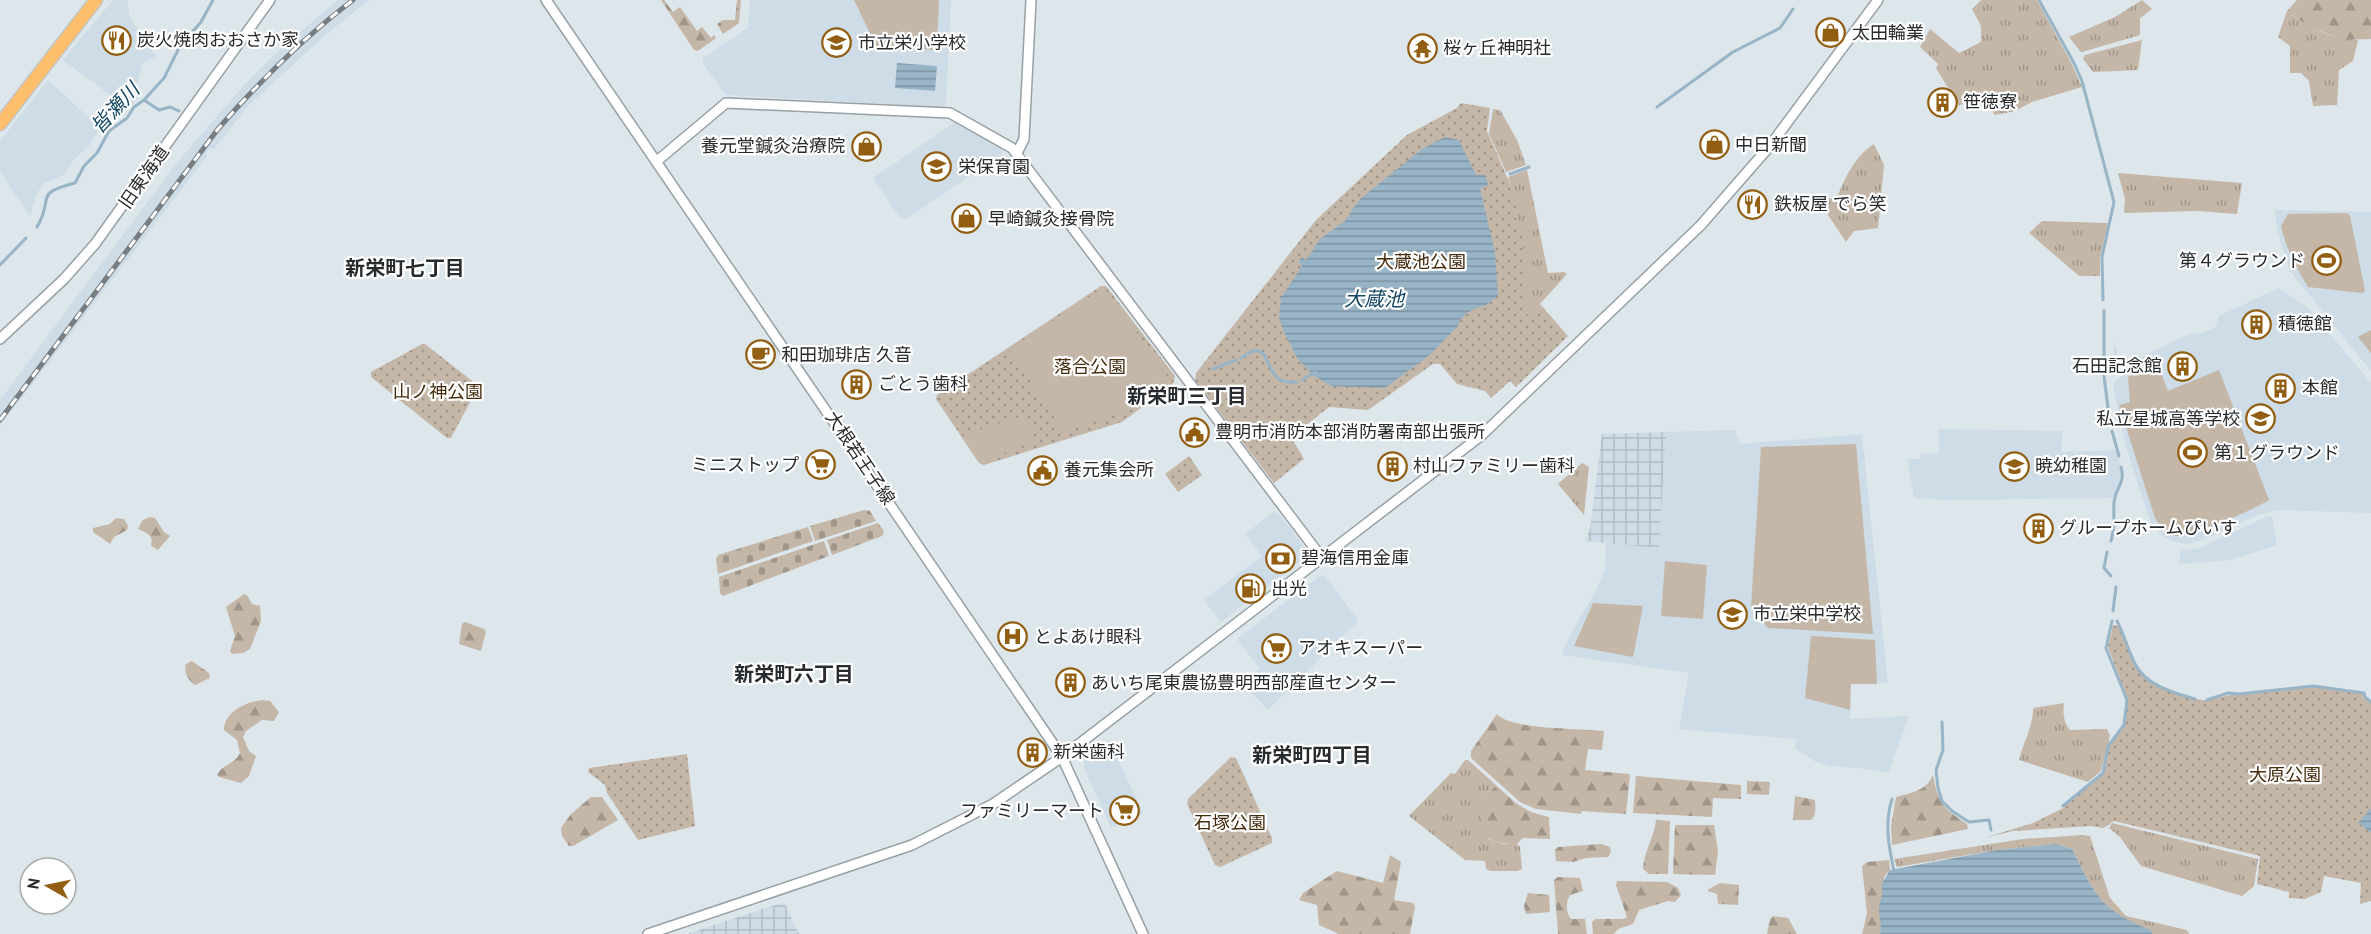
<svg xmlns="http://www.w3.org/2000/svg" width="2371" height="934" font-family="'PT Sans','Noto Sans JP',sans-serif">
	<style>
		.built { fill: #cddce6 }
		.industrial { fill: url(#industrial-grid) }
		.grass { fill: url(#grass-tufts) }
		.forest { fill: url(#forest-firs) }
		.cemetery { fill: url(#cemetery-stones) }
		.park { fill: url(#park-dots) }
		.garden { fill: #c4b7a8 }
		.water { fill: url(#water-rules) }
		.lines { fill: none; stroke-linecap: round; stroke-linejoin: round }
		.stream { stroke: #98b4c7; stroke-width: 3 }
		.tertiary-casing { stroke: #97a0a5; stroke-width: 12 }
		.trunk-casing { stroke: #c3c4c4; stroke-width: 15 }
		.tertiary { stroke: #fff; stroke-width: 9 }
		.trunk { stroke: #febf6c; stroke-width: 12 }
		.rail-casing { stroke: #777d80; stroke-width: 5 }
		.rail { stroke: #fff; stroke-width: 3; stroke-dasharray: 9; stroke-linecap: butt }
		.labels { text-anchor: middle; stroke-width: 4.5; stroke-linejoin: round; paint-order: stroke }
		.poi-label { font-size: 18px; fill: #282b2d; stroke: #fff; text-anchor: start }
		.street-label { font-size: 18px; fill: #282b2d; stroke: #fff }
		.park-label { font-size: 18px; fill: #442c0c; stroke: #fff }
		.water-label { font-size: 20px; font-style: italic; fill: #124662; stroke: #fff }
		.neighbourhood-label { font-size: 20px; font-weight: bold; fill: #282b2d; stroke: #fff }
	</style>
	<defs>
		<pattern id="industrial-grid" width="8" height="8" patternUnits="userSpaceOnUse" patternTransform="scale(1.5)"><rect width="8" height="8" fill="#cddce6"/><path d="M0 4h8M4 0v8" fill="none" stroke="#b0bdc6"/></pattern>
		<pattern id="grass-tufts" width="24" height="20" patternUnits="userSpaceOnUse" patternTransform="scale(1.5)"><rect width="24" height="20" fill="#c4b7a8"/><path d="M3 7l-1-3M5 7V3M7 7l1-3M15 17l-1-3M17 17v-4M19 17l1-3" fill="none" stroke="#9f9589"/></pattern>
		<pattern id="forest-firs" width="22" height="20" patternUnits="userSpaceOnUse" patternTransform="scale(1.5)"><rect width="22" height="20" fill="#c4b7a8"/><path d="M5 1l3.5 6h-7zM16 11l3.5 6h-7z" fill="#9f9589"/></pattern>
		<pattern id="cemetery-stones" width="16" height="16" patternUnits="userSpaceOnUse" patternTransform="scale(1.5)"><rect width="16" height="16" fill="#c4b7a8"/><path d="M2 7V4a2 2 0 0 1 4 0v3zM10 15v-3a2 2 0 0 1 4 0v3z" fill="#9f9589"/></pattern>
		<pattern id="park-dots" width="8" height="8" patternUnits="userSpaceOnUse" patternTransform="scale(1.5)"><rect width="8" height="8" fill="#c4b7a8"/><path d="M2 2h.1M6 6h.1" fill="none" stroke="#9f9589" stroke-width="1.8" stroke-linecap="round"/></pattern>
		<pattern id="water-rules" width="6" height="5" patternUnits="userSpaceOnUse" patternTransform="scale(1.5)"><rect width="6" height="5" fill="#98b4c7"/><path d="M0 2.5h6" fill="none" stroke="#7c93a2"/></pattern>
	</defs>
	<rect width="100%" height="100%" fill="#dde6eb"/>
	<g class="built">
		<path d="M 113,0 L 127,0 L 130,18 L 156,56 L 143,63 L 136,88 L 141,96 L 128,108 L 63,60 Z"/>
		<path d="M 338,0 L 369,0 L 329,32 L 249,105 L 214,149 L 210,148 L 206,153 L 207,156 L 0,426 L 0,400 L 176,164 L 243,86 L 281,48 Z"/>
		<path d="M 750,0 L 951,0 L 946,104 L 943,107 L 726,95 L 702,62 L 703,58 L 748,28 Z"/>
		<path d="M 48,80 L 100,128 L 89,146 L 74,159 L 65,174 L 43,184 L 36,195 L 30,216 L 0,172 L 0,141 Z"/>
		<path d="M 954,123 L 1002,147 L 1001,155 L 906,219 L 901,219 L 873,178 Z"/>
		<path d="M 2275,210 L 2371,212 L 2371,371 L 2290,271 L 2277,230 Z"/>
		<path d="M 2279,288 L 2308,308 L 2371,383 L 2371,513 L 2278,510 L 2257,515 L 2233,527 L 2199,541 L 2188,544 L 2172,541 L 2161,535 L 2151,523 L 2127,451 L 2113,386 L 2114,382 L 2129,372 L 2113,370 L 2114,341 L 2119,359 L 2132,361 L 2189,334 L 2203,333 L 2216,327 L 2219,316 Z"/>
		<path d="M 1939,429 L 2063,431 L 2061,452 L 2116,450 L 2122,473 L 2113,498 L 1947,500 L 1914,498 L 1907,459 L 1920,459 L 1920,454 L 1939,453 Z"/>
		<path d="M 1735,430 L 1740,444 L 1862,434 L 1888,683 L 1851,684 L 1850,719 L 1909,716 L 1889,771 L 1885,772 L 1857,768 L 1829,766 L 1814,761 L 1795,748 L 1796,739 L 1679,729 L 1689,673 L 1562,655 L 1569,637 L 1596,590 L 1605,570 L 1606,543 L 1659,548 L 1666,432 Z"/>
		<path d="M 1274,512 L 1279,514 L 1307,551 L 1306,557 L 1221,622 L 1204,600 L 1262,556 L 1245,534 Z"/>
		<path d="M 2266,517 L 2272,517 L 2277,545 L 2231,560 L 2179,564 L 2181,549 L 2190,550 L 2199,548 Z"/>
		<path d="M 1321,575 L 1325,576 L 1357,618 L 1357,622 L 1268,710 L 1244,684 L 1260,669 L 1237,639 Z"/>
		<path d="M 1109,740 L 1143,813 L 1111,828 L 1083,766 L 1085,758 Z"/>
	</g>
	<g class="industrial">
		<path d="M 1666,432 L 1659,548 L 1585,541 L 1590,529 L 1602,434 Z"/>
		<path d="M 781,903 L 785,904 L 799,934 L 687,934 Z"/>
	</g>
	<g class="grass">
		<path d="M 1981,0 L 2037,0 L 2072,64 L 2082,87 L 2032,102 L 2015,111 L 1995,115 L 1978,94 L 1959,106 L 1936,68 L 1938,64 L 1920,47 L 1930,29 L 1959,53 L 1981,42 L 1981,26 L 1972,9 Z"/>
		<path d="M 2142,0 L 2152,9 L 2140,18 L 2140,35 L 2082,52 L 2080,51 L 2069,37 L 2115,17 Z"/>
		<path d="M 2287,11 C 2308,26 2330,40 2358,40 L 2353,61 L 2339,70 L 2337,105 L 2313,106 L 2309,81 L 2301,73 L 2290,73 L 2290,46 L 2278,37 Z"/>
		<path d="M 2142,40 L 2138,70 L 2093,72 L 2083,59 L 2085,55 Z"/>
		<path d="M 1493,109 L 1500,110 L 1517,140 L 1526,165 L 1506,172 L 1489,134 Z"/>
		<path d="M 1874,144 L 1884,165 L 1878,228 L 1854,231 L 1846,242 L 1828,215 L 1829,198 L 1836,200 C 1845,178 1854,157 1874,144 Z"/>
		<path d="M 1527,170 L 1548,273 L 1564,272 L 1567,274 L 1540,304 L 1525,316 L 1506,346 L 1511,186 L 1508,177 Z"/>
		<path d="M 2118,173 L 2242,183 L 2237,214 L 2197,211 L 2124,213 L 2125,199 Z"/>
		<path d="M 2042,221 L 2108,223 L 2100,258 L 2100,276 L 2079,276 L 2029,233 Z"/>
		<path d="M 1582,463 L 1589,467 L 1584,515 L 1558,484 Z"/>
		<path d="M 2064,703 C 2063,712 2063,722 2070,730 L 2107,729 L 2110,736 L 2101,771 L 2088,782 L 2019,760 C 2023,743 2034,724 2033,708 Z"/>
		<path d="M 1465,760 L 1468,760 L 1497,786 C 1477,795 1485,822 1488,839 L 1503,844 L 1517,844 L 1520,847 L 1522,869 L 1517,871 L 1490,871 L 1486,869 L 1485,861 L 1465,860 L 1409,816 L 1451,773 L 1455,774 Z"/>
		<path d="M 2112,823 L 2258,859 L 2254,886 L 2242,896 L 2141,866 L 2120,837 L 2109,828 Z"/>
		<path d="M 2082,835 L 2090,836 L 2110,898 L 2126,916 L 2187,930 L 2189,934 L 2152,934 L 2150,930 C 2100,910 2095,895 2072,849 L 2056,844 L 1997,850 L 1897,867 L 1894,859 L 2023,839 Z"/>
	</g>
	<g class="forest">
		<path d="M 661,0 L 664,0 L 673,12 L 680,7 L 697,31 L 702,27 L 711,38 L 714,35 L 716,38 L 698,51 L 694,50 Z"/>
		<path d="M 737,0 L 741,0 L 739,23 L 723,34 L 717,24 L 723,20 L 735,20 Z"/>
		<path d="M 2297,0 L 2371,0 L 2371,39 L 2343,40 L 2310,27 L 2287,11 Z"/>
		<path d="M 149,517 L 155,518 L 164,532 L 170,536 L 158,550 L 151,546 C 154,535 147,533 138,529 L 142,521 Z"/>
		<path d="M 116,518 L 124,519 L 128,526 L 127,530 L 114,537 L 110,544 L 93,532 L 93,528 L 110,524 Z"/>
		<path d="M 244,594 L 247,595 L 252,604 L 260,606 L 261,621 L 250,649 L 243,653 L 232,654 L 230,651 L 235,636 L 226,607 Z"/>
		<path d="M 465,622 L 484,629 L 486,632 L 481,651 L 459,644 L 462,624 Z"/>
		<path d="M 192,661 L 209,673 L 210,678 L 195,685 C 187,679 184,674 186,664 Z"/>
		<path d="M 262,700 L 270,701 L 279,712 L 274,721 L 262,720 L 246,731 L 243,737 L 249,751 L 256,756 L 249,776 L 241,783 L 219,777 L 217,775 C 223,764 235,764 240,753 L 237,740 L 224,730 C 224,712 246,702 262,700 Z"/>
		<path d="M 1497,714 C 1509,730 1582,728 1604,731 L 1602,750 L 1588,749 L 1585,770 L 1630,774 L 1626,814 L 1582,811 L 1581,814 L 1536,809 L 1520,802 L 1471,758 L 1471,751 Z"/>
		<path d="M 1933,775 C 1938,803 1944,809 1967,824 L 1968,829 L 1892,845 L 1891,826 L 1896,797 C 1911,793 1926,791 1933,775 Z"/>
		<path d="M 1636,776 L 1741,785 L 1741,799 L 1713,798 L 1712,817 L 1633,813 Z"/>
		<path d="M 1747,781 L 1770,782 L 1769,795 L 1747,794 Z"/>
		<path d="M 1497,786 C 1517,804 1522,811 1549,817 L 1550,839 L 1523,838 L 1517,844 C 1504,844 1492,843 1482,834 C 1481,817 1480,794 1497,786 Z"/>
		<path d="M 1795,796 L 1815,800 C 1815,808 1817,815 1811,820 L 1793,820 Z"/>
		<path d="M 591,797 L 602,797 L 618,820 L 573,846 L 569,846 L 562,836 L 561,828 L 571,814 Z"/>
		<path d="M 1656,820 L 1670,821 L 1668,874 L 1649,874 L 1643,869 C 1644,851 1654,838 1656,820 Z"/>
		<path d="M 1675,825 L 1714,825 L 1718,851 L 1715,875 L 1673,874 Z"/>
		<path d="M 1601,844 L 1610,847 L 1611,852 L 1608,857 L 1586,858 L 1573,862 L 1556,861 L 1555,850 L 1558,847 Z"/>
		<path d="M 1390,855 L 1401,862 L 1394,900 L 1413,903 L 1415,906 L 1410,934 L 1339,934 L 1319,925 L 1317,905 L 1299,900 L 1303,893 L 1337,871 L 1383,883 Z"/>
		<path d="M 1889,860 L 1890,870 L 1884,877 L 1883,896 L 1879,911 L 1882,920 L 1880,934 L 1862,934 L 1867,913 L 1862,866 L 1867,862 Z"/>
		<path d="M 1558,877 L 1580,878 L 1583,891 L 1570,895 C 1566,902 1565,912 1571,919 L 1585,919 L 1587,934 L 1558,934 L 1554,880 Z"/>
		<path d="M 1617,881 L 1667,882 L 1678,888 L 1681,895 L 1675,902 L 1668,901 L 1639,910 L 1633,924 L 1618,929 L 1614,934 L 1593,934 L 1592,922 L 1595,919 L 1624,919 L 1627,917 L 1616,885 Z"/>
		<path d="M 1720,883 L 1739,885 L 1738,905 L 1718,904 L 1717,894 L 1708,891 L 1709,889 Z"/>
		<path d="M 1528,893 L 1549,895 L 1550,912 L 1526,914 L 1524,906 Z"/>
		<path d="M 1773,916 L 1788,918 L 1797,934 L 1767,934 L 1770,919 Z"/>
	</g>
	<g class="cemetery">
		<path d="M 864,510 L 870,511 L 876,521 L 815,541 L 810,526 Z"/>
		<path d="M 878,523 L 884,531 L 882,536 L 832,555 L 827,540 Z"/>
		<path d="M 808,527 L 813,541 L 718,574 L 716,559 L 718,555 Z"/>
		<path d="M 824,541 L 829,556 L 723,596 L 720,593 L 719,577 Z"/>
	</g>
	<g class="park">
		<path d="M 1461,103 L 1490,108 L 1487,131 L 1511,186 L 1523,240 L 1525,316 L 1540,304 L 1568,336 L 1516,387 L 1510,381 L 1491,398 L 1485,391 L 1457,384 L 1440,364 L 1433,364 L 1368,410 L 1329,407 L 1291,437 L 1304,459 L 1274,483 L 1195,380 L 1196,373 L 1316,220 L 1407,135 L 1457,108 Z"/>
		<path d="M 1101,286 L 1106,286 L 1175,376 L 1173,384 L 1122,422 L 984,465 L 979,463 L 936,399 L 937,395 Z"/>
		<path d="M 422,344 L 425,344 L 476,384 L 477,389 L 451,438 L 447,438 L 371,377 L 371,372 Z"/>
		<path d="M 1189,456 L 1202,475 L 1178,492 L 1165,474 Z"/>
		<path d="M 2113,625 L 2119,626 C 2135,664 2141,685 2185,696 C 2191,698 2200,701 2207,700 C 2219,699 2226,694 2239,695 L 2313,686 L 2363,694 L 2364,698 L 2371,703 L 2371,901 L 2360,904 L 2361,883 L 2324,876 L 2321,892 L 2305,899 L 2289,898 L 2289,892 L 2257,884 L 2260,856 L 2114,821 L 2104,828 L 2091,826 L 2013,831 L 1984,838 L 2033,823 L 2063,808 L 2103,774 L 2108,747 L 2125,725 L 2128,700 L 2108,647 Z"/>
		<path d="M 687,754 L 695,826 L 638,840 L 607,793 L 605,785 L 588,772 L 589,768 Z"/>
		<path d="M 1231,757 L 1236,758 L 1272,838 L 1272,843 L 1220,867 L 1215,865 L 1187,804 L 1188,799 Z"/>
	</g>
	<g class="garden">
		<path d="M 854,0 L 939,0 L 937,50 L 876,46 Z"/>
		<path d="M 2347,213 L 2350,216 L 2365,291 L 2362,293 L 2308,287 C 2296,267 2286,249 2281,226 L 2288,214 Z"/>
		<path d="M 1107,291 L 1168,377 L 1118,413 L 1064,432 L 1009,349 L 1095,293 Z"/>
		<path d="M 2371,330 L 2371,353 L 2358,337 Z"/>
		<path d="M 2157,363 L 2168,391 L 2219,370 L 2269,500 C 2255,509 2190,538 2176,536 C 2166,536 2160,526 2155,518 L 2119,405 L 2130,402 L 2128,377 Z"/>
		<path d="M 1025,415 L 1034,441 L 983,462 L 980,461 L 963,435 Z"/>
		<path d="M 1856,444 L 1873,634 L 1768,628 L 1751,607 L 1761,447 Z"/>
		<path d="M 1665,561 L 1707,565 L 1703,619 L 1661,616 Z"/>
		<path d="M 1593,603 L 1643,606 L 1633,657 L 1574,646 Z"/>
		<path d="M 1811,636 L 1875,640 L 1877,684 L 1851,684 L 1850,710 L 1805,698 Z"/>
	</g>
	<g class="water">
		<path d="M 897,63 L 937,66 L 935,91 L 895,88 Z"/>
		<path d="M 1445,137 L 1459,140 L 1476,175 L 1485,175 L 1488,185 L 1480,189 L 1495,252 L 1498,296 L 1485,306 L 1481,306 L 1467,313 L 1460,320 L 1458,326 L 1431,354 L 1385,388 L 1331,386 L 1313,375 L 1297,358 L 1283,330 L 1279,317 L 1281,298 L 1302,266 L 1298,262 L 1302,257 L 1306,260 L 1320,239 L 1345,221 L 1359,200 L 1422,149 Z"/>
		<path d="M 2371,808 L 2371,832 L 2358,823 Z"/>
		<path d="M 2056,844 L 2072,849 C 2095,895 2100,910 2151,930 L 2152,934 L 1880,934 C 1882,921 1879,920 1879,909 C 1879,899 1885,895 1881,885 L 1890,870 L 1997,850 Z"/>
	</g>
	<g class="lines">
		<g class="stream">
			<path d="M 2039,0 L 2074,63 L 2082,81 L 2114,202 L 2102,257 L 2103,300"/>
			<path d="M 144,100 L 159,110 L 170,107 L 179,111"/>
			<path d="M 1657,107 L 1733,52 L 1780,28 L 1793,9"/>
			<path d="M 1510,174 L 1529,167"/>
			<path d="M 37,227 C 55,197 32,194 75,183 L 84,166 L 97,153 L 109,131 L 127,118 L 134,107 L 144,100 L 164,78 L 180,46 L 201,22 L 213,0"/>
			<path d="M 0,265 L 26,238"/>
			<path d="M 2104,310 L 2104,367"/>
			<path d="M 1241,358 C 1245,356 1249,352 1254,351 C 1274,348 1262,386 1297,382"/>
			<path d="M 1213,369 L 1236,360"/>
			<path d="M 2104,376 L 2110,424"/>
			<path d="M 1302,380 L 1315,372"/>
			<path d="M 2112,431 L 2119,456"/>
			<path d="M 2111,541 C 2116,524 2113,519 2114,503 C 2115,488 2126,483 2121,467"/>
			<path d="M 2107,552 L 2104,568 L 2111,576"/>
			<path d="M 2113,611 L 2116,587"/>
			<path d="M 2117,621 C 2123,632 2128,650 2135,664 C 2145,685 2174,693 2195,699"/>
			<path d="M 2207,700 L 2228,693 L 2239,694 L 2313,686 L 2364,693 L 2365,697 L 2371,702"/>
			<path d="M 1942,722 L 1943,750 L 1936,770 L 1938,788 L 1942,801 L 1952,811 L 1969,822 L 1989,820 L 1991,830"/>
			<path d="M 1892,799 C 1884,823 1889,848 1894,871"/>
			<path d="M 2063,806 L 2103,773 L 2108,746 L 2124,725 L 2127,700 L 2106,648 L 2112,621"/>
		</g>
		<defs>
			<g id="tertiary">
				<path d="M 546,0 L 1062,757 L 1143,934"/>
				<path d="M 1017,153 L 1024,139 L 1031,0"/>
				<path d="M 657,161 L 726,103 L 950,113 L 1012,148 L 1322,558"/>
				<path d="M 0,339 L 64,279 L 95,244 L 270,0"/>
				<path d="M 648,934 L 912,845 L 993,804 L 1062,757 L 1482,435 L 1701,225 L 1769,147 L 1878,0"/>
			</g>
			<path id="trunk" d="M 0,124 L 96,0"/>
		</defs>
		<use href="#tertiary" class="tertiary-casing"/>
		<use href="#trunk" class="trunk-casing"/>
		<use href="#tertiary" class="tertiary"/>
		<use href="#trunk" class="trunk"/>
		<defs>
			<path id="rail" d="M 0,420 L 218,129 C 259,82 303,38 353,0"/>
		</defs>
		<use href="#rail" class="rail-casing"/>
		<use href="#rail" class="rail"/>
	</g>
	<defs>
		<symbol id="shop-ring" viewBox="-11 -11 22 22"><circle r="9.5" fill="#fff" stroke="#925e11" stroke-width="1.5"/><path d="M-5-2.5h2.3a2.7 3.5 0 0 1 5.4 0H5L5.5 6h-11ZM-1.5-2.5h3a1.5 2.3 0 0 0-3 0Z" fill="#925e11"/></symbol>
		<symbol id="restaurant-ring" viewBox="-11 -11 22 22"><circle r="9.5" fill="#fff" stroke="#925e11" stroke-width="1.5"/><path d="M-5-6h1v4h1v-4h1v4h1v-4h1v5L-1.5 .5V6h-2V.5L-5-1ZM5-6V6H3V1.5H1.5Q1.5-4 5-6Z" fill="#925e11"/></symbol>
		<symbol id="school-ring" viewBox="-11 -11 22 22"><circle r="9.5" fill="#fff" stroke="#925e11" stroke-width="1.5"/><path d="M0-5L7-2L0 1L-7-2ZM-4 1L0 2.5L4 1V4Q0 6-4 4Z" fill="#925e11"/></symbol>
		<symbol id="temple-ring" viewBox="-11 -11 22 22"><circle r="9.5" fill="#fff" stroke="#925e11" stroke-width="1.5"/><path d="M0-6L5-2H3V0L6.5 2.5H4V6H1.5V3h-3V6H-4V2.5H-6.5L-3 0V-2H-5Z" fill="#925e11"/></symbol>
		<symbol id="building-ring" viewBox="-11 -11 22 22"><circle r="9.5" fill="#fff" stroke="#925e11" stroke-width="1.5"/><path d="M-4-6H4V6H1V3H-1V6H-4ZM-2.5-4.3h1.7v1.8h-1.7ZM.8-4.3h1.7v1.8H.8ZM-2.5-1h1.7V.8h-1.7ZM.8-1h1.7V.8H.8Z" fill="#925e11"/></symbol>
		<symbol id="stadium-ring" viewBox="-11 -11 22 22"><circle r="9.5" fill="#fff" stroke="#925e11" stroke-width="1.5"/><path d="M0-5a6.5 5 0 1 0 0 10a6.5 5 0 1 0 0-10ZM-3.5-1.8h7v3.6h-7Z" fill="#925e11"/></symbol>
		<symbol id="cafe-ring" viewBox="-11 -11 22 22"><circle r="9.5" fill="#fff" stroke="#925e11" stroke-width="1.5"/><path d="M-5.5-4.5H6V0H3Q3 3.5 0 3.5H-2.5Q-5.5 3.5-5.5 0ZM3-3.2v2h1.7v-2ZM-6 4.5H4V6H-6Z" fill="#925e11"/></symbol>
		<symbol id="civic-ring" viewBox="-11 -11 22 22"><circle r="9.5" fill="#fff" stroke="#925e11" stroke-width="1.5"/><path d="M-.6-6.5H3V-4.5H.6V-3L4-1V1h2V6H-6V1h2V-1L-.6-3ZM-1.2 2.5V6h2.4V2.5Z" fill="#925e11"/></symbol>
		<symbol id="supermarket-ring" viewBox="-11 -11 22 22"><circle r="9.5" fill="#fff" stroke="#925e11" stroke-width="1.5"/><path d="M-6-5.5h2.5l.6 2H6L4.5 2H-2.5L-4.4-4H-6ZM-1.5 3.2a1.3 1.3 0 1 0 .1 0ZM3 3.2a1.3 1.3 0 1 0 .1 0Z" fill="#925e11"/></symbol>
		<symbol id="bank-ring" viewBox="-11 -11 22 22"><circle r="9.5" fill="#fff" stroke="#925e11" stroke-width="1.5"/><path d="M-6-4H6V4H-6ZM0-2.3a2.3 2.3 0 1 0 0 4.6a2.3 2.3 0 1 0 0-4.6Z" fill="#925e11"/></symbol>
		<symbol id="fuel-ring" viewBox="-11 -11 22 22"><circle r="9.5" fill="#fff" stroke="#925e11" stroke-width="1.5"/><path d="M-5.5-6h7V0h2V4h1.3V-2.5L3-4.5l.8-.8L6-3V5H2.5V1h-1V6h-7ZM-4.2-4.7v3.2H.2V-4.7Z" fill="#925e11"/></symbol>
		<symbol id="hospital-ring" viewBox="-11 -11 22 22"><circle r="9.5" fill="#fff" stroke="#925e11" stroke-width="1.5"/><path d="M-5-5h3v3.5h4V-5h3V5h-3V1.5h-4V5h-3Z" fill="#925e11"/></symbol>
	</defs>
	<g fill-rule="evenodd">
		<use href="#shop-ring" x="1814" y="16" width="33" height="33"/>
		<use href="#restaurant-ring" x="100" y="24" width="33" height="33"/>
		<use href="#school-ring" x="820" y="26" width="33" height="33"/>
		<use href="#temple-ring" x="1406" y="32" width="33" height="33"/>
		<use href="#building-ring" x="1926" y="86" width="33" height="33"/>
		<use href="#shop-ring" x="1698" y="128" width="33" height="33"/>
		<use href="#shop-ring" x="850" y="130" width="33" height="33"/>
		<use href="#school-ring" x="920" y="150" width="33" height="33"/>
		<use href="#restaurant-ring" x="1736" y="188" width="33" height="33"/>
		<use href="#shop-ring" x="950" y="202" width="33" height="33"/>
		<use href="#stadium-ring" x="2310" y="244" width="33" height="33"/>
		<use href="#building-ring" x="2240" y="308" width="33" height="33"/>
		<use href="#cafe-ring" x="744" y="338" width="33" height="33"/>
		<use href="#building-ring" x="2166" y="350" width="33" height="33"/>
		<use href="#building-ring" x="840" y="368" width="33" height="33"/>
		<use href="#building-ring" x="2264" y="372" width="33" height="33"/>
		<use href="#school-ring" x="2244" y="402" width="33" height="33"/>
		<use href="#civic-ring" x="1178" y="416" width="33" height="33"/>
		<use href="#stadium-ring" x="2176" y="436" width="33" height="33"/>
		<use href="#supermarket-ring" x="804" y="448" width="33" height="33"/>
		<use href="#building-ring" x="1376" y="450" width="33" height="33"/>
		<use href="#school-ring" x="1998" y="450" width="33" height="33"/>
		<use href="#civic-ring" x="1026" y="454" width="33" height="33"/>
		<use href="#building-ring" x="2022" y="512" width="33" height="33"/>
		<use href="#bank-ring" x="1264" y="542" width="33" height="33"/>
		<use href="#fuel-ring" x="1234" y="572" width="33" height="33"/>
		<use href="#school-ring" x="1716" y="598" width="33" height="33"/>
		<use href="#hospital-ring" x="996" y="620" width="33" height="33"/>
		<use href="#supermarket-ring" x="1260" y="632" width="33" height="33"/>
		<use href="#building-ring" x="1054" y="666" width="33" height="33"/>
		<use href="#building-ring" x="1016" y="736" width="33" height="33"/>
		<use href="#supermarket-ring" x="1108" y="794" width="33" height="33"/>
	</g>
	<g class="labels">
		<g class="poi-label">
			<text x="1852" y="39">太田輪業</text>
			<text x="137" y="46">炭火焼肉おおさか家</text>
			<text x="858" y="49">市立栄小学校</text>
			<text x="1443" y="54">桜ヶ丘神明社</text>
			<text x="1963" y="108">笹徳寮</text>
			<text x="1735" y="151">中日新聞</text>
			<text x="845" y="152" text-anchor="end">養元堂鍼灸治療院</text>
			<text x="958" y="173">栄保育園</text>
			<text x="1774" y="210">鉄板屋 でら笑</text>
			<text x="988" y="225">早崎鍼灸接骨院</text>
			<text x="2305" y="267" text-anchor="end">第４グラウンド</text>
			<text x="2278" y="330">積徳館</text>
			<text x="781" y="361">和田珈琲店 久音</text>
			<text x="2162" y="372" text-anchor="end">石田記念館</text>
			<text x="878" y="390">ごとう歯科</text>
			<text x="2302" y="394">本館</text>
			<text x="2240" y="425" text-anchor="end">私立星城高等学校</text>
			<text x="1215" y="438">豊明市消防本部消防署南部出張所</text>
			<text x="2214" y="459">第１グラウンド</text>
			<text x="799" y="471" text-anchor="end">ミニストップ</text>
			<text x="1413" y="472">村山ファミリー歯科</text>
			<text x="2035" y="472">暁幼稚園</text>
			<text x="1064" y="476">養元集会所</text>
			<text x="2059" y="534">グループホームぴいす</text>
			<text x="1301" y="564">碧海信用金庫</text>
			<text x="1271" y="595">出光</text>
			<text x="1753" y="620">市立栄中学校</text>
			<text x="1034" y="643">とよあけ眼科</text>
			<text x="1298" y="654">アオキスーパー</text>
			<text x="1091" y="689">あいち尾東農協豊明西部産直センター</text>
			<text x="1053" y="758">新栄歯科</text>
			<text x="1104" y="817" text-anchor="end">ファミリーマート</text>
		</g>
		<g class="street-label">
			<text transform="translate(144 177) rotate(-55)" y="6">旧東海道</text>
			<text transform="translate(860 458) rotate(56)" y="6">大根若王子線</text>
		</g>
		<g class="park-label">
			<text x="1421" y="268">大蔵池公園</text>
			<text x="1090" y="373">落合公園</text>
			<text x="438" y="398">山ノ神公園</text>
			<text x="2285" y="781">大原公園</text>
			<text x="1230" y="829">石塚公園</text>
		</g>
		<g class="water-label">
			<text transform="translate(115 108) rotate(-47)" y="7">皆瀬川</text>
			<text x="1374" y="306">大蔵池</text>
		</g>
		<g class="neighbourhood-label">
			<text x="405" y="275">新栄町七丁目</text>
			<text x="1187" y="403">新栄町三丁目</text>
			<text x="794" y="681">新栄町六丁目</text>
			<text x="1312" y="762">新栄町四丁目</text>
		</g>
	</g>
	<g transform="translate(48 886) rotate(279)"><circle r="28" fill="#ffffff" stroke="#a9aaab" stroke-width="1.5"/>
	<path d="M0-4.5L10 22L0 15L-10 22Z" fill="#925e11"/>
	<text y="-9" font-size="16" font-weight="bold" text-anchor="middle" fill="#282b2d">N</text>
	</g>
</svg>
